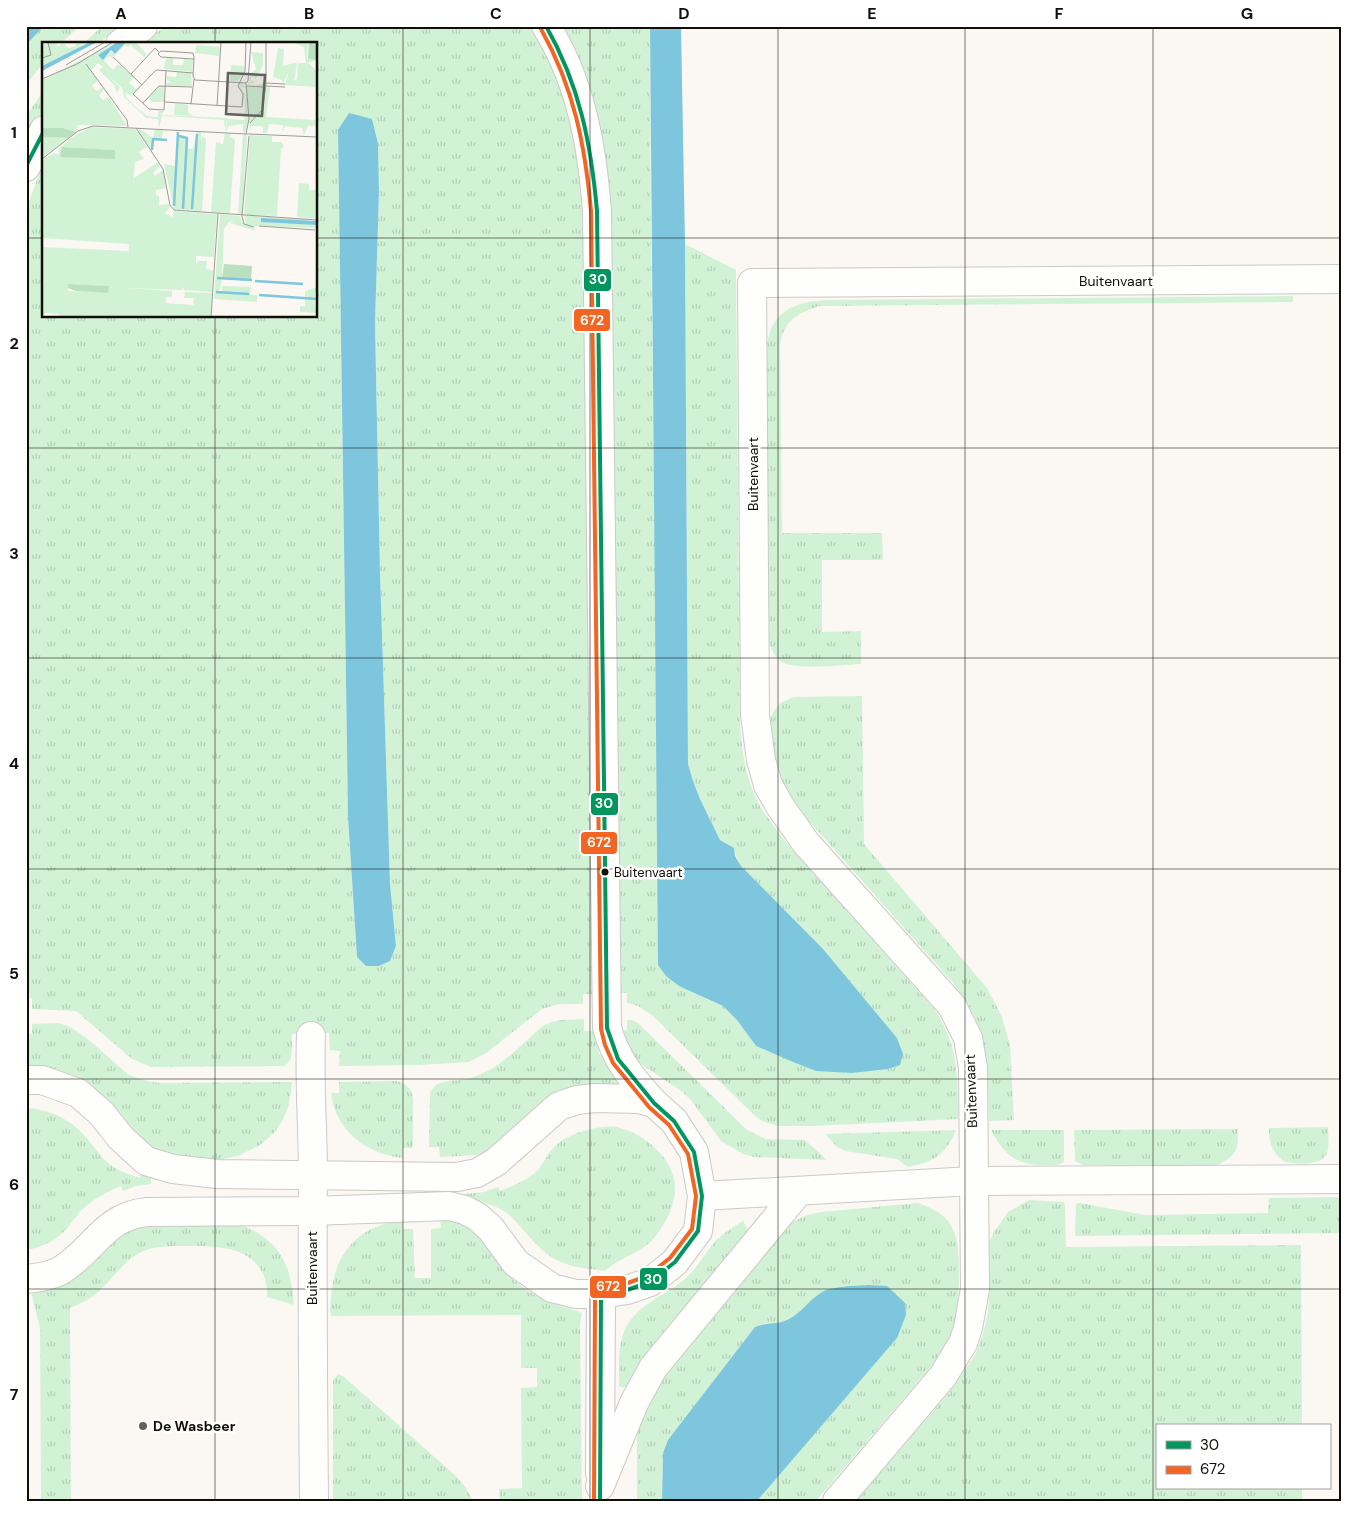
<svg xmlns="http://www.w3.org/2000/svg" width="1368" height="1527" font-family="'DM Sans',sans-serif">
	<style>
		.grass { fill: url(#grass-tufts); fill-rule: evenodd }
		.water { fill: #7ec6dd }
		.lines { fill: none; stroke-linecap: round; stroke-linejoin: round }
		.minor-casing { stroke: #cccac5; stroke-width: 30 }
		.major-casing { stroke: #cccac5; stroke-width: 30 }
		.minor { stroke: #fefefd; stroke-width: 28 }
		.major { stroke: #fefefd; stroke-width: 28 }
		.bus-1-casing { stroke: #fff; stroke-width: 8 }
		.bus-2-casing { stroke: #fff; stroke-width: 8 }
		.bus-1 { stroke: #00965e; stroke-width: 4 }
		.bus-2 { stroke: #f26522; stroke-width: 4 }
		.grid { fill: none; stroke: #120f0b; stroke-width: 1; stroke-opacity: 0.55 }
		.bus-dot { fill: #120f0b; stroke: #fff; stroke-width: 2 }
		.poi-dot { fill: #64615d; stroke: #fff; stroke-width: 2 }
		.labels { text-anchor: middle; stroke-width: 5; stroke-linejoin: round; paint-order: stroke }
		.bus-label { font-size: 13px; fill: #120f0b; stroke: #fff; text-anchor: start }
		.street-label { font-size: 14px; fill: #120f0b; stroke: #fff }
		.poi-label { font-size: 14px; font-weight: bold; fill: #120f0b; stroke: #fff; text-anchor: start }
		.inset-river { fill: none; stroke: #7ec6dd; stroke-width: 2.5 }
		.inset-road { fill: none; stroke: #9e9b97; stroke-width: 1 }
		.view { fill: #64615d; fill-opacity: 0.15; stroke: #64615d; stroke-width: 2.5 }
		.inset-edge { fill: none; stroke: #120f0b; stroke-width: 2.5 }
		.line-badge { stroke: #fff; stroke-width: 2 }
		.badge-label { font-size: 14px; text-anchor: middle; font-weight: bold; fill: #fff }
		.neatline { fill: none; stroke: #120f0b; stroke-width: 2 }
		.grid-label { font-size: 16px; text-anchor: middle; font-weight: bold; fill: #120f0b }
	</style>
	<defs>
		<pattern id="grass-tufts" width="24" height="20" patternUnits="userSpaceOnUse" patternTransform="scale(1.25)"><rect width="24" height="20" fill="#d2f2d6"/><path d="M3 7l-1-3M5 7V3M7 7l1-3M15 17l-1-3M17 17v-4M19 17l1-3" fill="none" stroke="#b3ceb6"/></pattern>
	</defs>
	<rect width="100%" height="100%" fill="#fbf8f4"/>
	<g class="grass">
		<path d="M 44,26 L 80,26 L 60,44 L 44,44 L 44,62 L 26,85 L 26,45 Z"/>
		<path d="M 102,26 L 120,26 L 98,44 L 83,44 Z"/>
		<path d="M 168,26 L 530,26 L 557,77 L 570,112 L 583,180 L 593,994 L 583,994 L 583,1004 L 559,1004 L 542,1009 L 486,1053 L 469,1062 L 421,1065 L 339,1066 L 340,1051 L 330,1050 L 329,1033 L 292,1034 C 291,1045 295,1060 284,1066 L 151,1067 L 132,1059 L 76,1011 L 32,1009 L 32,998 L 26,998 L 26,210 L 44,160 L 44,316 L 316,316 L 316,44 L 141,44 L 155,33 ZM 338,130 L 378,144 L 379,191 L 375,324 L 380,572 L 390,884 L 396,946 L 390,961 L 379,966 L 366,966 L 357,957 L 348,817 Z"/>
		<path d="M 560,26 L 650,26 L 651,242 L 656,620 L 706,999 L 723,1006 L 737,1020 L 756,1046 L 772,1053 L 766,893 L 741,866 L 731,846 L 720,840 L 700,799 L 693,781 L 688,764 L 685,244 L 736,270 L 740,724 C 742,754 746,781 761,808 C 768,819 777,829 784,840 L 934,1009 C 959,1046 958,1077 958,1119 L 814,1126 L 778,1126 L 762,1121 L 753,1114 L 653,1016 L 638,1006 L 627,1003 L 627,993 L 616,993 L 609,211 Z"/>
		<path d="M 44,90 L 44,108 L 26,138 L 26,116 Z"/>
		<path d="M 1293,296 L 1293,302 L 819,306 C 797,314 785,319 780,344 L 782,533 L 882,533 L 883,560 L 822,560 L 822,632 L 861,631 L 861,664 C 843,665 800,670 784,663 C 775,659 772,651 769,642 L 766,347 C 768,341 769,331 773,325 C 784,305 807,301 828,300 Z"/>
		<path d="M 862,696 L 864,844 L 987,988 L 1002,1017 L 1010,1045 L 1014,1120 L 989,1121 C 988,1087 989,1052 976,1020 C 970,1006 961,994 953,983 L 808,820 L 789,795 L 777,774 L 772,743 L 770,721 L 773,712 L 780,703 L 794,697 Z"/>
		<path d="M 584,1019 L 584,1031 L 594,1031 L 599,1053 L 619,1082 L 617,1086 L 554,1096 L 541,1103 L 492,1149 L 479,1155 L 440,1157 L 439,1147 L 429,1147 L 430,1094 C 434,1081 447,1081 459,1080 C 493,1077 518,1047 543,1026 L 551,1022 L 561,1020 Z"/>
		<path d="M 627,1020 L 632,1020 L 638,1023 L 747,1130 L 766,1139 L 805,1140 L 827,1160 L 754,1157 L 743,1154 L 721,1141 L 690,1099 L 681,1091 L 638,1062 L 631,1053 L 619,1030 L 627,1030 Z"/>
		<path d="M 58,1023 C 79,1026 111,1061 129,1075 L 150,1082 L 162,1083 L 292,1082 L 289,1104 L 283,1120 L 274,1133 L 260,1145 L 238,1156 L 224,1159 L 176,1160 L 150,1151 L 81,1080 C 63,1072 46,1068 26,1066 L 26,1035 L 32,1034 L 32,1024 Z"/>
		<path d="M 398,1081 C 407,1085 411,1088 413,1098 L 413,1148 L 403,1148 L 403,1158 C 367,1155 335,1130 331,1093 L 339,1093 L 339,1082 Z"/>
		<path d="M 26,1108 C 49,1109 70,1119 85,1136 C 93,1145 99,1155 108,1163 C 118,1171 128,1174 140,1178 L 141,1173 L 151,1176 L 151,1184 L 136,1186 L 123,1191 L 121,1186 C 107,1192 95,1198 84,1208 C 78,1213 74,1220 69,1226 C 58,1240 43,1247 26,1250 Z"/>
		<path d="M 601,1127 C 606,1127 611,1126 616,1127 C 642,1132 673,1157 675,1185 C 676,1204 666,1223 655,1237 C 642,1253 620,1257 605,1271 C 587,1268 569,1268 553,1258 C 535,1247 524,1228 508,1214 C 500,1208 490,1204 480,1201 L 478,1205 L 465,1200 L 465,1194 L 484,1192 L 498,1187 L 500,1191 C 513,1186 528,1180 538,1170 C 544,1163 547,1154 554,1147 C 566,1135 584,1130 601,1127 Z"/>
		<path d="M 1328,1127 C 1328,1135 1330,1148 1326,1155 C 1319,1166 1296,1164 1285,1162 C 1272,1153 1269,1143 1269,1128 Z"/>
		<path d="M 1238,1129 C 1238,1150 1238,1154 1218,1165 L 1083,1165 L 1075,1161 L 1074,1130 Z"/>
		<path d="M 956,1130 C 946,1155 933,1162 908,1167 L 897,1159 L 845,1151 L 837,1147 L 825,1134 Z"/>
		<path d="M 991,1130 L 1064,1130 L 1064,1161 C 1059,1166 1054,1165 1046,1165 C 1017,1166 1004,1155 991,1130 Z"/>
		<path d="M 1342,1197 L 1342,1233 L 1075,1236 L 1076,1204 L 1080,1203 L 1145,1215 L 1268,1213 L 1269,1198 Z"/>
		<path d="M 1029,1200 L 1064,1202 L 1065,1206 L 1066,1247 L 1301,1245 L 1302,1426 L 1157,1426 L 1157,1488 L 1302,1488 L 1302,1501 L 856,1501 L 949,1393 L 975,1355 L 983,1334 L 988,1312 L 990,1286 L 989,1243 L 994,1232 L 1008,1212 Z"/>
		<path d="M 918,1203 C 958,1216 959,1238 959,1275 C 959,1293 958,1310 953,1328 C 948,1341 940,1353 933,1364 L 816,1501 L 757,1501 L 897,1338 L 868,1285 C 855,1286 832,1286 822,1292 C 810,1299 801,1313 789,1319 C 778,1325 766,1322 755,1327 L 663,1453 L 662,1501 L 637,1501 L 637,1434 L 640,1420 L 654,1387 L 788,1224 L 807,1215 L 821,1212 Z"/>
		<path d="M 440,1219 C 446,1220 454,1220 459,1222 C 467,1225 485,1239 489,1246 C 497,1256 502,1268 511,1277 C 534,1299 555,1303 582,1313 L 580,1325 L 582,1501 L 500,1501 L 499,1489 L 522,1488 L 521,1388 L 537,1387 L 537,1368 L 521,1368 L 521,1315 L 331,1316 C 329,1307 331,1298 332,1289 C 337,1248 363,1225 403,1220 L 403,1229 L 413,1229 L 415,1278 L 431,1278 L 431,1229 L 441,1228 Z"/>
		<path d="M 743,1221 L 749,1232 L 628,1387 L 619,1387 C 619,1348 616,1324 652,1301 C 664,1293 677,1287 687,1277 C 697,1268 704,1255 713,1244 C 721,1234 732,1228 743,1221 Z"/>
		<path d="M 238,1223 C 279,1240 291,1262 294,1305 L 267,1297 C 267,1293 267,1287 266,1282 C 256,1247 220,1246 190,1246 C 174,1246 157,1245 141,1252 C 125,1260 115,1276 102,1288 C 93,1298 82,1303 70,1308 L 71,1501 L 41,1501 L 40,1328 L 31,1292 L 47,1290 L 67,1282 L 106,1247 L 134,1225 Z"/>
		<path d="M 338,1374 L 343,1376 L 456,1476 L 466,1488 L 473,1501 L 333,1501 L 333,1380 Z"/>
	</g>
	<g class="water">
		<path d="M 26,26 L 44,26 L 26,45 Z"/>
		<path d="M 650,26 L 681,26 L 685,244 L 688,764 L 693,781 L 700,799 L 720,840 L 734,848 L 735,856 L 741,866 L 823,949 L 897,1038 L 903,1054 L 900,1065 L 888,1069 L 852,1073 L 816,1071 L 793,1062 L 756,1046 L 737,1020 L 723,1006 L 679,986 L 666,976 L 658,965 Z"/>
		<path d="M 349,113 L 372,119 L 378,144 L 379,191 L 375,324 L 380,572 L 390,884 L 396,946 L 390,961 L 379,966 L 366,966 L 357,957 L 348,817 L 338,130 Z"/>
		<path d="M 868,1285 L 887,1286 L 905,1303 L 906,1315 L 897,1338 L 757,1501 L 662,1501 L 663,1453 L 668,1440 L 755,1327 C 766,1322 778,1325 789,1319 C 801,1313 810,1299 822,1292 C 832,1286 855,1286 868,1285 Z"/>
	</g>
	<g class="lines">
		<defs>
			<g id="minor">
				<path d="M 311,1036 C 309,1083 313,1130 313,1177 C 312,1285 313,1393 314,1501"/>
				<path d="M 702,1196 L 973,1181 L 1342,1179"/>
				<path d="M 837,1501 L 943,1376 L 963,1343 L 968,1328 L 975,1289 L 973,1068 L 968,1038 L 952,1006 L 806,843 L 780,806 L 768,785 L 761,760 L 755,715 L 752,283 L 1342,279"/>
			</g>
			<g id="major">
				<path d="M 546,26 C 581,82 592,146 597,211 L 607,1028 C 616,1060 632,1079 654,1103"/>
				<path d="M 120,44 L 143,26"/>
				<path d="M 26,167 L 44,130"/>
				<path d="M 26,1080 L 42,1080 L 78,1093 L 101,1113 L 121,1138 L 146,1161 L 173,1169 L 217,1174 L 457,1177 L 477,1173 L 496,1162 L 559,1106 L 577,1100 L 595,1098 L 639,1099 L 654,1103 L 674,1121 L 694,1152 L 702,1196 L 698,1231 L 675,1262 L 650,1282 L 627,1290 L 601,1294 L 576,1294 L 552,1288 L 516,1263 L 491,1229 L 478,1217 L 465,1210 L 449,1206 L 312,1211 L 147,1212 C 105,1216 95,1248 63,1269 C 54,1275 37,1278 26,1279"/>
				<path d="M 600,1473 L 601,1294"/>
				<path d="M 600,1486 L 634,1403 L 653,1368 L 799,1191"/>
			</g>
		</defs>
		<use href="#minor" class="minor-casing"/>
		<use href="#major" class="major-casing"/>
		<use href="#minor" class="minor"/>
		<use href="#major" class="major"/>
		<defs>
			<g id="bus-1">
				<path d="M 546,26 C 580,86 591,144 597,211 L 607,1028 L 618,1059 L 654,1103 L 674,1121 L 694,1152 L 702,1196 L 698,1231 L 675,1262 L 650,1282 L 627,1290 L 601,1294 L 600,1501"/>
				<path d="M 26,166 L 44,131"/>
			</g>
			<path id="bus-2" d="M 541,29 C 574,88 585,145 591,211 L 601,1029 L 605,1045 L 613,1063 L 649,1107 L 669,1125 L 688,1154 L 696,1196 L 692,1229 L 670,1258 L 647,1276 L 625,1284 L 599,1288 L 595,1292 L 594,1501"/>
		</defs>
		<use href="#bus-1" class="bus-1-casing"/>
		<use href="#bus-2" class="bus-2-casing"/>
		<use href="#bus-1" class="bus-1"/>
		<use href="#bus-2" class="bus-2"/>
	</g>
	<path class="grid" d="M 215,26 L 215,44M 403,26 L 403,1501M 590,26 L 590,1501M 778,26 L 778,1501M 965,26 L 965,1501M 1153,26 L 1153,1501M 26,238 L 44,238M 316,238 L 1342,238M 215,316 L 215,1501M 26,448 L 1342,448M 26,658 L 1342,658M 26,869 L 1342,869M 26,1079 L 1342,1079M 26,1289 L 1342,1289"/>
	<circle class="bus-dot" cx="605" cy="872" r="4.5"/>
	<circle class="poi-dot" cx="143" cy="1426" r="5"/>
	<g class="labels">
		<g class="bus-label">
			<text x="614" y="877">Buitenvaart</text>
		</g>
		<g class="street-label">
			<text x="1116" y="286">Buitenvaart</text>
			<text transform="translate(753 474) rotate(-90)" y="5">Buitenvaart</text>
			<text transform="translate(971 1091) rotate(-92)" y="5">Buitenvaart</text>
			<text transform="translate(312 1268) rotate(-90)" y="5">Buitenvaart</text>
		</g>
		<g class="poi-label">
			<text x="153" y="1431">De Wasbeer</text>
		</g>
	</g>
	<g transform="translate(42 42)">
		<rect width="275" height="275" fill="#fbf8f4"/>
		<path d="M 16,0 L 14,15 L 19,6 L 18,0 L 27,6 L 34,4 L 34,0 L 43,0 L 37,5 L 48,0 L 0,24 L 0,3 ZM 73,0 L 56,13 L 62,17 L 69,10 L 73,12 L 84,0 L 94,0 L 105,13 L 102,15 L 89,3 L 86,5 L 83,3 L 70,16 L 67,14 L 62,19 L 71,28 L 76,22 L 92,35 L 87,41 L 95,48 L 89,54 L 83,50 L 84,55 L 104,75 L 110,75 L 104,75 L 96,65 L 105,74 L 116,75 L 117,69 L 122,69 L 119,73 L 185,76 L 183,89 L 182,78 L 138,75 L 120,74 L 117,86 L 116,77 L 104,76 L 82,55 L 80,45 L 65,33 L 78,45 L 75,51 L 72,43 L 57,28 L 61,25 L 56,21 L 49,29 L 56,38 L 50,44 L 55,49 L 60,45 L 62,47 L 57,54 L 61,58 L 67,55 L 85,84 L 36,83 L 34,90 L 0,86 L 0,38 ZM 250,0 L 266,0 L 265,17 L 275,18 L 266,21 L 275,29 L 275,45 L 241,43 L 243,42 L 247,29 L 241,42 L 240,38 L 231,35 L 236,6 L 242,7 L 241,24 L 255,20 L 253,36 L 250,39 L 255,37 L 256,21 L 264,21 L 262,5 ZM 154,3 L 178,5 L 177,14 L 153,11 L 152,20 ZM 209,10 L 221,11 L 221,23 L 214,37 L 209,34 L 209,38 L 213,40 L 207,43 L 205,40 L 210,41 L 207,38 L 209,31 L 214,27 ZM 124,16 L 131,16 L 131,23 L 141,23 L 142,17 L 151,18 L 150,30 L 122,27 ZM 189,23 L 202,24 L 202,30 L 196,39 L 188,39 ZM 125,30 L 125,34 L 134,35 L 135,30 L 149,31 L 150,44 L 125,44 L 124,43 L 125,40 L 131,41 L 125,38 ZM 198,41 L 205,45 L 212,43 L 214,46 L 215,43 L 222,41 L 222,45 L 218,43 L 222,46 L 228,45 L 224,75 L 275,78 L 275,84 L 266,84 L 262,93 L 260,86 L 243,84 L 240,92 L 241,83 L 227,82 L 225,91 L 221,91 L 221,85 L 218,84 L 209,84 L 209,91 L 207,79 L 204,91 L 201,90 L 201,82 L 187,84 L 184,89 L 185,77 L 202,78 L 204,47 L 198,44 L 203,52 L 202,66 L 201,52 L 197,44 ZM 117,44 L 122,44 L 122,60 L 110,60 L 106,56 ZM 133,61 L 146,63 L 146,71 L 152,74 L 132,73 ZM 49,85 L 93,87 L 105,105 L 97,110 L 102,117 L 93,120 L 87,112 L 93,120 L 91,143 L 92,136 L 116,120 L 118,124 L 111,131 L 113,134 L 121,128 L 124,146 L 114,148 L 114,153 L 117,154 L 117,163 L 127,162 L 128,165 L 123,171 L 131,175 L 132,169 L 175,172 L 172,215 L 154,214 L 154,222 L 156,219 L 165,219 L 164,226 L 171,229 L 170,250 L 142,248 L 141,245 L 140,248 L 86,246 L 130,249 L 130,255 L 124,255 L 124,261 L 151,263 L 152,256 L 142,256 L 143,250 L 170,251 L 169,275 L 82,275 L 82,268 L 82,275 L 18,275 L 17,272 L 3,271 L 0,275 L 0,205 L 86,209 L 86,216 L 87,202 L 0,196 L 0,118 L 12,111 L 17,113 L 17,107 L 29,96 ZM 20,105 L 73,108 L 72,117 ZM 26,242 L 65,244 L 66,251 L 26,249 ZM 97,86 L 111,96 L 113,88 L 121,88 L 120,97 L 111,97 L 110,109 L 96,91 ZM 155,90 L 159,90 L 159,100 L 160,94 L 164,97 L 160,169 L 132,167 L 122,122 L 134,124 L 136,95 L 145,96 L 145,106 L 151,107 ZM 183,91 L 189,92 L 188,95 L 193,97 L 188,171 L 169,170 L 174,100 L 181,102 ZM 201,92 L 205,94 L 200,172 L 196,172 ZM 208,93 L 230,94 L 230,100 L 239,100 L 242,104 L 239,107 L 235,174 L 202,173 ZM 0,95 L 26,96 L 0,116 ZM 257,141 L 267,142 L 267,148 L 275,148 L 275,177 L 255,175 ZM 178,172 L 198,174 L 200,180 L 211,185 L 214,189 L 188,181 L 193,178 L 187,180 L 182,187 L 180,237 L 177,251 L 180,251 L 180,244 L 209,245 L 208,253 L 215,253 L 215,260 L 172,257 ZM 202,173 L 275,178 L 218,178 L 275,183 L 275,186 L 211,184 L 204,182 ZM 275,245 L 272,257 L 275,271 L 258,270 L 258,264 L 263,264 L 263,249 Z" fill="#d2f2d6" fill-rule="evenodd"/>
		<path d="M 267,0 L 275,0 L 275,18 L 266,17 ZM 0,86 L 20,86 L 34,90 L 26,96 L 0,95 ZM 20,105 L 73,108 L 73,117 L 18,115 ZM 182,222 L 210,224 L 209,239 L 180,237 ZM 26,242 L 67,244 L 66,251 L 34,249 L 26,246 Z" fill="#b9e0bf"/>
		<path d="M 22,1 L 26,7 L 35,7 L 0,22 L 0,16 L 13,13 L 13,6 Z" fill="#d2f2d6"/>
		<path d="M 48,0 L 55,0 L 0,29 L 0,24 ZM 75,0 L 84,0 L 73,12 L 69,8 L 61,18 L 56,13 ZM 219,176 L 275,179 L 275,183 L 219,180 Z" fill="#7ec6dd"/>
		<path class="inset-river" d="M 137,94 L 145,96 L 141,167M 110,108 L 111,97 L 125,98M 132,164 L 136,90M 150,167 L 155,92M 175,236 L 210,238M 213,239 L 261,242M 174,250 L 207,252M 217,253 L 275,257"/>
		<path class="inset-road" d="M 71,15 L 100,43M 0,16 L 9,13 L 6,1 L 10,0M 152,17 L 119,15 L 116,12 L 119,9 L 151,11 L 152,15 L 152,17 L 151,34 L 153,38 L 204,41M 44,22 L 85,78 L 86,85M 24,23 L 63,0M 124,29 L 122,68 L 107,67 L 91,52 L 113,29 L 115,28 L 151,31M 89,32 L 113,6 L 117,10M 0,37 L 35,22 L 71,0M 224,41 L 243,42M 205,44 L 222,45M 224,44 L 243,45M 123,60 L 200,65 L 201,52 L 196,44 L 203,29 L 204,0M 101,61 L 117,44 L 150,45M 149,62 L 152,37M 175,64 L 179,0M 208,81 L 220,68 L 224,43 L 224,0M 94,86 L 121,127 L 128,163 L 132,168 L 275,178M 208,92 L 275,95M 208,92 L 204,92 L 207,77 L 204,41 L 206,39 L 209,0M 207,94 L 200,174 L 202,182 L 212,185M 0,117 L 36,89 L 51,84 L 204,92M 217,184 L 273,188M 169,275 L 176,171"/>
		<path class="view" d="M 186,31 L 223,33 L 220,74 L 184,72 Z"/>
		<rect width="275" height="275" class="inset-edge"/>
	</g>
	<g class="line-badge">
		<rect x="583" y="268" width="29" height="24" rx="5" fill="#00965e"/>
		<rect x="573" y="308" width="38" height="24" rx="5" fill="#f26522"/>
		<rect x="590" y="792" width="29" height="24" rx="5" fill="#00965e"/>
		<rect x="580" y="831" width="38" height="24" rx="5" fill="#f26522"/>
		<rect x="639" y="1267" width="29" height="24" rx="5" fill="#00965e"/>
		<rect x="589" y="1275" width="38" height="24" rx="5" fill="#f26522"/>
	</g>
	<g class="badge-label">
		<text x="598" y="284">30</text>
		<text x="592" y="325">672</text>
		<text x="604" y="808">30</text>
		<text x="599" y="847">672</text>
		<text x="653" y="1284">30</text>
		<text x="608" y="1291">672</text>
	</g>
	<rect width="1368" height="1527" fill="none" stroke="#ffffff" stroke-width="55"/>
	<rect x="1156" y="1424" width="175" height="65" fill="#ffffff" stroke="#a09f9d"/>
	<rect x="1166" y="1441" width="25" height="8" fill="#00965e" stroke="#a09f9d"/>
	<text x="1200" y="1450" font-size="15" fill="#120f0b">30</text>
	<rect x="1166" y="1466" width="25" height="8" fill="#f26522" stroke="#a09f9d"/>
	<text x="1200" y="1474" font-size="15" fill="#120f0b">672</text>
	<rect x="28" y="28" width="1312" height="1472" class="neatline"/>
	<g class="grid-label">
		<text x="121" y="19">A</text>
		<text x="309" y="19">B</text>
		<text x="496" y="19">C</text>
		<text x="684" y="19">D</text>
		<text x="872" y="19">E</text>
		<text x="1059" y="19">F</text>
		<text x="1247" y="19">G</text>
		<text x="14" y="138">1</text>
		<text x="14" y="349">2</text>
		<text x="14" y="559">3</text>
		<text x="14" y="769">4</text>
		<text x="14" y="979">5</text>
		<text x="14" y="1190">6</text>
		<text x="14" y="1400">7</text>
	</g>
</svg>
